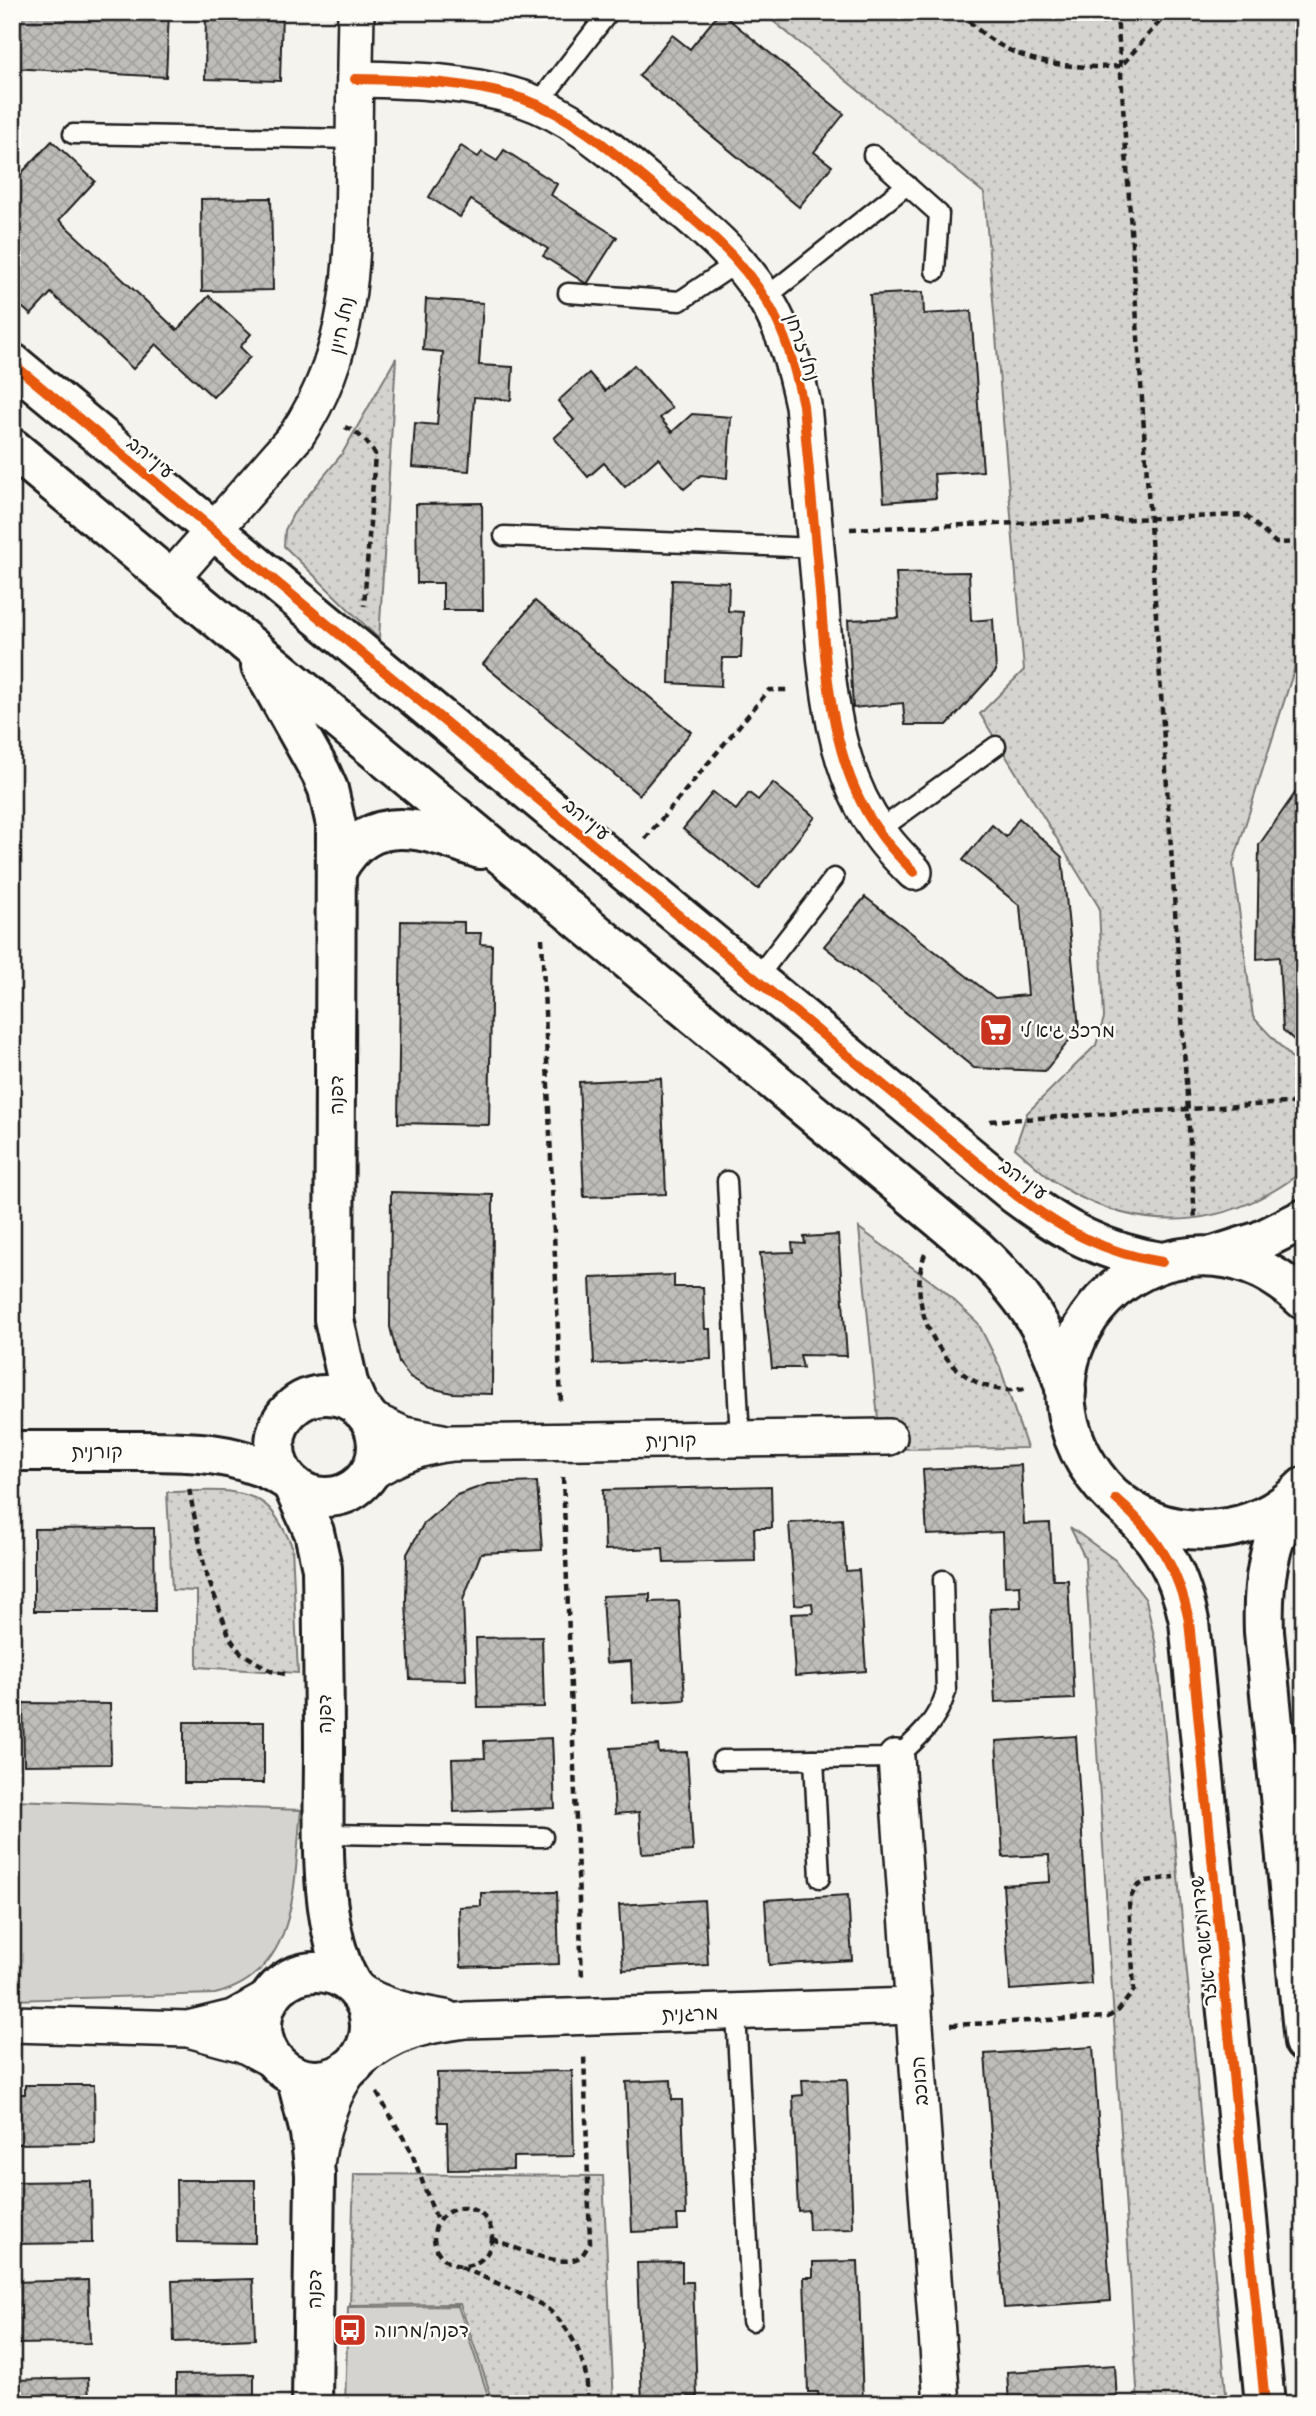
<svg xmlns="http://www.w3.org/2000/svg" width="1316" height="2416" font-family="Delius,'Playpen Sans Hebrew',sans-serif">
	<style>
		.grass { fill: #d4d3cf; stroke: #787876; stroke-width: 2 }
		.park { fill: url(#park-dots); stroke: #787876; stroke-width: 2 }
		.building { fill: url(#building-cross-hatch); stroke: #1c1c1c; stroke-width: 2 }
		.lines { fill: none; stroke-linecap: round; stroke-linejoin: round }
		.service-casing { stroke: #1c1c1c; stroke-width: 23 }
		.minor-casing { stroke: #1c1c1c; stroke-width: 40 }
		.tertiary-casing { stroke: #1c1c1c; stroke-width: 44 }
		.path { stroke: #1c1c1c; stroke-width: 4.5; stroke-dasharray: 7 5; stroke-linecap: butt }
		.service { stroke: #fdfcf7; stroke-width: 18 }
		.minor { stroke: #fdfcf7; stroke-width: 35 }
		.tertiary { stroke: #fdfcf7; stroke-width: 38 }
		.cycleway-casing { stroke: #fdfcf7; stroke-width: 15 }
		.cycleway { stroke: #e8590c; stroke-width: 10 }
		.labels { text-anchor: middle; stroke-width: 5; stroke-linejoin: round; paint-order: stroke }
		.street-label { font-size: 19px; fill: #1c1c1c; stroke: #fdfcf7 }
		.poi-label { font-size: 19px; fill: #1c1c1c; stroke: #fdfcf7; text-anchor: start }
	</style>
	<defs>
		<pattern id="park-dots" width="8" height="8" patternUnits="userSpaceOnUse" patternTransform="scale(1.75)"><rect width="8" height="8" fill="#d4d3cf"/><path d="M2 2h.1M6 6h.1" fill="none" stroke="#b5b5b1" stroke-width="1.8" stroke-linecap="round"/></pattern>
		<pattern id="building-cross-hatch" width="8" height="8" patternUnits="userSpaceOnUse" patternTransform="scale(1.75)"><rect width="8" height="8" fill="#bebdba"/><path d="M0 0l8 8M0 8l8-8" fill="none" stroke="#a3a29f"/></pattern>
	</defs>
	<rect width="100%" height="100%" fill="#f4f3ee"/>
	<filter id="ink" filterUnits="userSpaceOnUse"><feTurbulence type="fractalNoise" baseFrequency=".0143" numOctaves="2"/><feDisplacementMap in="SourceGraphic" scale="14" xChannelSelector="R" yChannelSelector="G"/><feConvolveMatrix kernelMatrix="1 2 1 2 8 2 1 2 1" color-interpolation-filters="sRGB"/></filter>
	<g filter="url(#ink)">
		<g class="grass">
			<path d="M 12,1800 L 301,1810 C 293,1882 301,1972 215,1994 L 12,2000 Z"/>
			<path d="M 458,2306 L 491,2404 L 345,2404 L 348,2307 Z"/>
		</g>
		<g class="park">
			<path d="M 762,12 L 1304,12 L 1304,638 L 1233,864 L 1253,1017 L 1304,1071 L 1304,1170 C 1234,1225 1154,1236 1074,1194 C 1052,1182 1034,1165 1015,1148 L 1027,1113 L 1096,1045 L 1104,1018 L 1099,907 L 980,714 L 1024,670 L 984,193 Z"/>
			<path d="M 396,358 L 379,639 L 284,546 L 285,530 L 293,514 L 342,454 Z"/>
			<path d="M 859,1228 L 943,1290 L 978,1323 L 1000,1367 L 1027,1448 L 881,1449 Z"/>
			<path d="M 167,1492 C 198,1492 246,1484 269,1508 C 279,1518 286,1533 292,1546 L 298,1673 L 197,1667 L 197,1591 L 172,1590 Z"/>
			<path d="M 1070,1527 L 1115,1560 L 1146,1600 L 1157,1650 L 1227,2404 L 1138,2404 L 1085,1558 Z"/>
			<path d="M 354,2174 L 603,2176 L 614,2404 L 494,2404 L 460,2304 L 350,2305 Z"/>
		</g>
		<g class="building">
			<path d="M 12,12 L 169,12 L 166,77 L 12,68 Z"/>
			<path d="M 206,12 L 282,12 L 280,81 L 205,79 Z"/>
			<path d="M 512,12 L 532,12 L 525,22 Z"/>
			<path d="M 720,12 L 844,114 L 814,152 L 832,166 L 799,207 L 639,76 L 672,35 L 690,49 Z"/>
			<path d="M 52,141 L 95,181 L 59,220 L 177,330 L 209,296 L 251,334 L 240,347 L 250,357 L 213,397 L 156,344 L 133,369 L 51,293 L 31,315 L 12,298 L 12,183 Z"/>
			<path d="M 461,146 L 478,157 L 482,152 L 497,161 L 504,150 L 557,184 L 551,195 L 617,237 L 587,284 L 543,256 L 548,249 L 471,200 L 460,217 L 429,197 Z"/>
			<path d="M 271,198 L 273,290 L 202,291 L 201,199 Z"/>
			<path d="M 923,292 L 924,314 L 971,311 L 983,471 L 934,474 L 936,498 L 884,502 L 870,295 Z"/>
			<path d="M 426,299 L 483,303 L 479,365 L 513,367 L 511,400 L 474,397 L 469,471 L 412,467 L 415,423 L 437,425 L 443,352 L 423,350 Z"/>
			<path d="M 634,365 L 672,408 L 660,418 L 672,432 L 692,414 L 731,417 L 727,478 L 701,475 L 684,489 L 658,458 L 625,487 L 604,463 L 588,477 L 554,438 L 574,420 L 558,401 L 589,373 L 605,391 Z"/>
			<path d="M 482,503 L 483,610 L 443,610 L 443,583 L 417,583 L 416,504 Z"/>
			<path d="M 969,572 L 971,621 L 993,619 L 996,671 L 947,725 L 905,725 L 903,703 L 853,708 L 848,620 L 899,618 L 896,573 Z"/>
			<path d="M 672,580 L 729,582 L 728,611 L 743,612 L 741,658 L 722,658 L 721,686 L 669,683 Z"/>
			<path d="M 535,601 L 691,732 L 639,795 L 483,664 Z"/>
			<path d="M 773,783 L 815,817 L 758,889 L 683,829 L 713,792 L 736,810 L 749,793 L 758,800 Z"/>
			<path d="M 1300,786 L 1304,786 L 1304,1049 L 1283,1030 L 1279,957 L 1257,959 L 1259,845 Z"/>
			<path d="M 1019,818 L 1062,857 L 1079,1028 L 1045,1071 L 974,1068 L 824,946 L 865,897 L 995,998 L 1028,995 L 1020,906 L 963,860 L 992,825 L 1006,837 Z"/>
			<path d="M 401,921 L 464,922 L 464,933 L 481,933 L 480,944 L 492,945 L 489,1125 L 398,1123 Z"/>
			<path d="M 661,1078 L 666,1194 L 584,1197 L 579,1082 Z"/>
			<path d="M 391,1192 L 493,1195 L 492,1394 L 452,1393 L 427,1387 L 410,1377 L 399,1363 L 390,1327 Z"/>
			<path d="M 838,1235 L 847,1356 L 800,1355 L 803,1368 L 772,1368 L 760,1253 L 793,1252 L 792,1243 L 805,1244 L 804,1237 Z"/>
			<path d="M 674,1275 L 674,1287 L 703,1287 L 705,1329 L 710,1329 L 711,1359 L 594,1364 L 590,1278 Z"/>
			<path d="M 1021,1465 L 1024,1524 L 1050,1523 L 1053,1580 L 1068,1580 L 1074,1699 L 995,1702 L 990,1609 L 1021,1607 L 1020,1585 L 1005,1586 L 1003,1532 L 927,1535 L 923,1470 Z"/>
			<path d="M 537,1482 L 542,1550 L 481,1553 L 463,1600 L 466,1680 L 410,1679 L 406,1602 L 407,1554 L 424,1523 L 457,1495 L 488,1484 Z"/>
			<path d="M 771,1486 L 772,1528 L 754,1528 L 755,1561 L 664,1563 L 663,1548 L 605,1550 L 603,1490 Z"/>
			<path d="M 842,1519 L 846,1571 L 859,1570 L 866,1671 L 795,1676 L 791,1614 L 813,1613 L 812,1603 L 795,1605 L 789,1523 Z"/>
			<path d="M 154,1528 L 155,1611 L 34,1611 L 34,1529 Z"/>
			<path d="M 650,1594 L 650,1602 L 679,1601 L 685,1700 L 633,1703 L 631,1661 L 606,1663 L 602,1596 Z"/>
			<path d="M 542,1637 L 544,1707 L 478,1708 L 476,1638 Z"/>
			<path d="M 23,1703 L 110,1704 L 111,1764 L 24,1765 Z"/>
			<rect x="184" y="1722" width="80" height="61"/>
			<path d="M 1076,1736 L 1091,1984 L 1010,1990 L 1003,1885 L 1050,1882 L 1049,1855 L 1003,1857 L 996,1741 Z"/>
			<path d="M 552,1738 L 555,1808 L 454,1812 L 452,1759 L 485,1758 L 484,1741 Z"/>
			<path d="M 658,1745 L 659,1753 L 687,1752 L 693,1851 L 642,1854 L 639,1812 L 615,1814 L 611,1748 Z"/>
			<path d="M 557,1892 L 559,1964 L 461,1967 L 459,1907 L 481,1906 L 481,1893 Z"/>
			<path d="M 848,1895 L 852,1960 L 769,1965 L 765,1900 Z"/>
			<path d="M 704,1900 L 708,1965 L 623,1970 L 619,1905 Z"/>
			<path d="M 1093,2047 L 1111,2301 L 1004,2308 L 985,2054 Z"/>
			<path d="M 572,2071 L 574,2156 L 513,2157 L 513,2169 L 448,2170 L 447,2122 L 438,2122 L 437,2073 Z"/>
			<path d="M 847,2079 L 853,2229 L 809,2230 L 808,2210 L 798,2211 L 793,2096 L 803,2095 L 802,2080 Z"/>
			<path d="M 671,2080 L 672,2100 L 682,2100 L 686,2215 L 677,2215 L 678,2230 L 632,2232 L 626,2082 Z"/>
			<path d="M 25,2085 L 94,2085 L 95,2143 L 12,2144 L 12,2094 L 25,2094 Z"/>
			<path d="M 176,2180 L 255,2180 L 255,2243 L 177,2242 Z"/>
			<path d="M 91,2181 L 92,2243 L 12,2244 L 12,2182 Z"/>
			<path d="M 858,2261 L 863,2404 L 819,2404 L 818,2392 L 808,2392 L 804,2277 L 813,2277 L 813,2262 Z"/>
			<path d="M 682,2262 L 682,2282 L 693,2282 L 697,2397 L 688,2397 L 688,2404 L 642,2404 L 637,2263 Z"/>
			<path d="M 253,2279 L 255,2339 L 174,2342 L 172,2281 Z"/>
			<path d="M 88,2280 L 90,2343 L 12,2344 L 12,2282 Z"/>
			<path d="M 1115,2365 L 1117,2404 L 1009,2404 L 1007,2372 Z"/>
			<path d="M 254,2374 L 254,2404 L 176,2404 L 176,2375 Z"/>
			<path d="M 88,2378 L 89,2404 L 12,2404 L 12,2380 Z"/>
		</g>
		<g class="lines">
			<defs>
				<g id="service">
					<path d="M 537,105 L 609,12"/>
					<path d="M 73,134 L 354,139"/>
					<path d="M 873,155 L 939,214 L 935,271"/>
					<path d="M 568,293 L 680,301 L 738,262"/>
					<path d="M 765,298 L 907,185"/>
					<path d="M 504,536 L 816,548"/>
					<path d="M 878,831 L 996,746"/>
					<path d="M 755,980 L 834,878"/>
					<path d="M 727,1181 L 740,1439"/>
					<path d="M 814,1759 L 820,1878"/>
					<path d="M 722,1760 L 896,1758 C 918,1738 937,1722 946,1692 L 943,1580"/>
					<path d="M 324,1834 L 543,1837"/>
					<path d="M 736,2012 L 752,2321"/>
				</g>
				<g id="minor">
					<path d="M 355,79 C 412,80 468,81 523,99 C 574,116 614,153 655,187 C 696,221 738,254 766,300 C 786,333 795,368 803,405 C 808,463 814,522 819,580 C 826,664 828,761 879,832 C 889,847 901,859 914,872"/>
					<path d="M 170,580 L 296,436 C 353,351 353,261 354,163 C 354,113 355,62 356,12"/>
					<path d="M 366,1417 L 404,1435 L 442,1442"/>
					<path d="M 370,1473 C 395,1456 422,1446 452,1443 L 889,1437"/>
					<path d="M 896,1758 L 942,2404"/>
					<path d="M 357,1990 C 383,2008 415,2013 445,2018"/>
					<path d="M 12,2024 L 188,2029 L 233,2018 L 269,1998"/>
					<path d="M 192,2030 L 243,2044 L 275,2061"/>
					<path d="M 358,2061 C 395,2032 420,2026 466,2020 L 913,2006"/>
					<path d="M 316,2164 C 321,2131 330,2093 352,2067"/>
				</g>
				<g id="tertiary">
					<path d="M 12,363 L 1016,1195 C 1063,1230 1104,1253 1162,1262"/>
					<path d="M 12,448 L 976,1249 C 1023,1293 1048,1329 1066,1391"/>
					<path d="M 261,666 L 321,773 L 328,789 L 336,825 L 334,1319 L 348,1383 L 359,1408"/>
					<path d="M 337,870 C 370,808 428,830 480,849"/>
					<path d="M 1213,1256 L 1260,1241 L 1304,1219"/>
					<path d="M 1304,1300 C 1177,1177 993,1338 1095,1476 C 1114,1503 1146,1523 1178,1528 C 1226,1535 1270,1522 1304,1487"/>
					<circle cx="326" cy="1446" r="51"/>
					<path d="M 12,1451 C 48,1451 84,1451 120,1451 C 180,1451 235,1448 287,1480"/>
					<path d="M 293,1486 L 314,1532 L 322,1568 C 323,1630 324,1692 324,1754 C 324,1821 317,1926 351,1984"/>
					<path d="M 1294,1497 C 1268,1540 1262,1583 1264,1632 L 1304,2042"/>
					<path d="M 1116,1499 C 1157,1535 1178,1567 1189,1621 L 1265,2404"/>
					<circle cx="316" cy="2026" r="54"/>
					<path d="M 296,2076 L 310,2133 L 315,2174 L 312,2404"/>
				</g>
			</defs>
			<use href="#service" class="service-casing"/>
			<use href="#minor" class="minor-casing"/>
			<use href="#tertiary" class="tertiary-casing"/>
			<g class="path">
				<path d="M 961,12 C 1002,62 1061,70 1121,66 L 1168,12"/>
				<path d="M 1117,12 L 1195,1220"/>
				<path d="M 345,427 C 359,433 367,441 375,454 L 364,606"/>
				<path d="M 850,529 L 1245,515 L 1276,543 L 1304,542"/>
				<path d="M 645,839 L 769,690 L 791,690"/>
				<path d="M 542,938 L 561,1405"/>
				<path d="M 990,1121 L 1304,1102"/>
				<path d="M 925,1254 C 901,1315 957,1405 1027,1388"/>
				<path d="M 563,1477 L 582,1979"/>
				<path d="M 189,1489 L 205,1570 L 230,1638 L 240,1652 L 271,1671 L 285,1674"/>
				<path d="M 951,2025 L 1108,2017 L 1119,2010 L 1134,1990 L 1129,1901 L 1136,1887 L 1146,1881 L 1174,1877"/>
				<path d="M 377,2093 L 411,2151 L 437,2221"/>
				<circle cx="463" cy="2237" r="29"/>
				<path d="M 492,2239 C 513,2246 561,2270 580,2257 C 584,2254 587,2247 590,2243 L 584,2054"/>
				<path d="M 461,2267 C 487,2279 515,2290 540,2304 C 570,2321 593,2370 586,2404"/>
			</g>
			<use href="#service" class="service"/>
			<use href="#minor" class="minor"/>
			<use href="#tertiary" class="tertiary"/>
			<defs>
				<g id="cycleway">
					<path d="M 355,79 C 412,80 468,81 523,99 C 574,116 614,153 655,187 C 696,221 738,254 766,300 C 786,333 795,368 803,405 C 808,463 814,522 819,580 C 826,664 828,761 879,832 C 889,847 901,859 914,872"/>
					<path d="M 12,363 L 1016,1195 C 1063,1230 1104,1253 1162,1262"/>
					<path d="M 1116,1499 C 1157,1535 1178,1567 1189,1621 L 1265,2404"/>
				</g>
			</defs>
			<use href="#cycleway" class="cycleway-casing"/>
			<use href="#cycleway" class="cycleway"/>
		</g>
	</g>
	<defs>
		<symbol id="supermarket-square" viewBox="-11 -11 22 22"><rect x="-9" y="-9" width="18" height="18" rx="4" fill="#c8321e" stroke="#fdfcf7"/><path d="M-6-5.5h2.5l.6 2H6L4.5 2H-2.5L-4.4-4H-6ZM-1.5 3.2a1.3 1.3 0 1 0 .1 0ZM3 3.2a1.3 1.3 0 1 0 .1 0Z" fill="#fff"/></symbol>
		<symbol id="bus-square" viewBox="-11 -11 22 22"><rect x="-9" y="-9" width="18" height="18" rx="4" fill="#c8321e" stroke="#fdfcf7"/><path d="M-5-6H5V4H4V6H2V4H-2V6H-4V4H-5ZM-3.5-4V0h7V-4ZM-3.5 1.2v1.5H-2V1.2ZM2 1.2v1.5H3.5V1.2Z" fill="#fff"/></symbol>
	</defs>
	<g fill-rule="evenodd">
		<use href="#supermarket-square" x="977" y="1011" width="38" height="38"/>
		<use href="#bus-square" x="331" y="2311" width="38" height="38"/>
	</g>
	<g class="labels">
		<g class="street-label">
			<text transform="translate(341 325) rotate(-78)" y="7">נחל חיון</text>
			<text transform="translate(803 347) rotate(71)" y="7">נחל זרחן</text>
			<text transform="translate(151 457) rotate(40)" y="7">עין יהב</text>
			<text transform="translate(587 819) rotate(40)" y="7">עין יהב</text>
			<text transform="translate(336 1095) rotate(-90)" y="7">דפנה</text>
			<text transform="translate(1024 1179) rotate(37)" y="7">עין יהב</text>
			<text transform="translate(671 1440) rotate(-1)" y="7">קורנית</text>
			<text x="97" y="1458">קורנית</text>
			<text transform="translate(324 1714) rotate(-90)" y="7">דפנה</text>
			<text transform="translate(1203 1941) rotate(-96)" y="7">שדרות אשר אזר</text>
			<text transform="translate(690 2013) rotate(-2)" y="7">מרגנית</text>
			<text transform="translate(919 2081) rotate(-94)" y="7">הכוכב</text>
			<text transform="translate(314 2289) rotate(-89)" y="7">דפנה</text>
		</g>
		<g class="poi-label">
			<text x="1020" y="1037">מרכז גיא לי</text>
			<text x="374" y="2337">דפנה/מרווה</text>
		</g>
	</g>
	<rect width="1316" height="2416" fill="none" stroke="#fdfcf7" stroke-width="42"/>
	<rect x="21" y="21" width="1274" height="2374" fill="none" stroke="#1c1c1c" stroke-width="2.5" filter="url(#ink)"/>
</svg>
